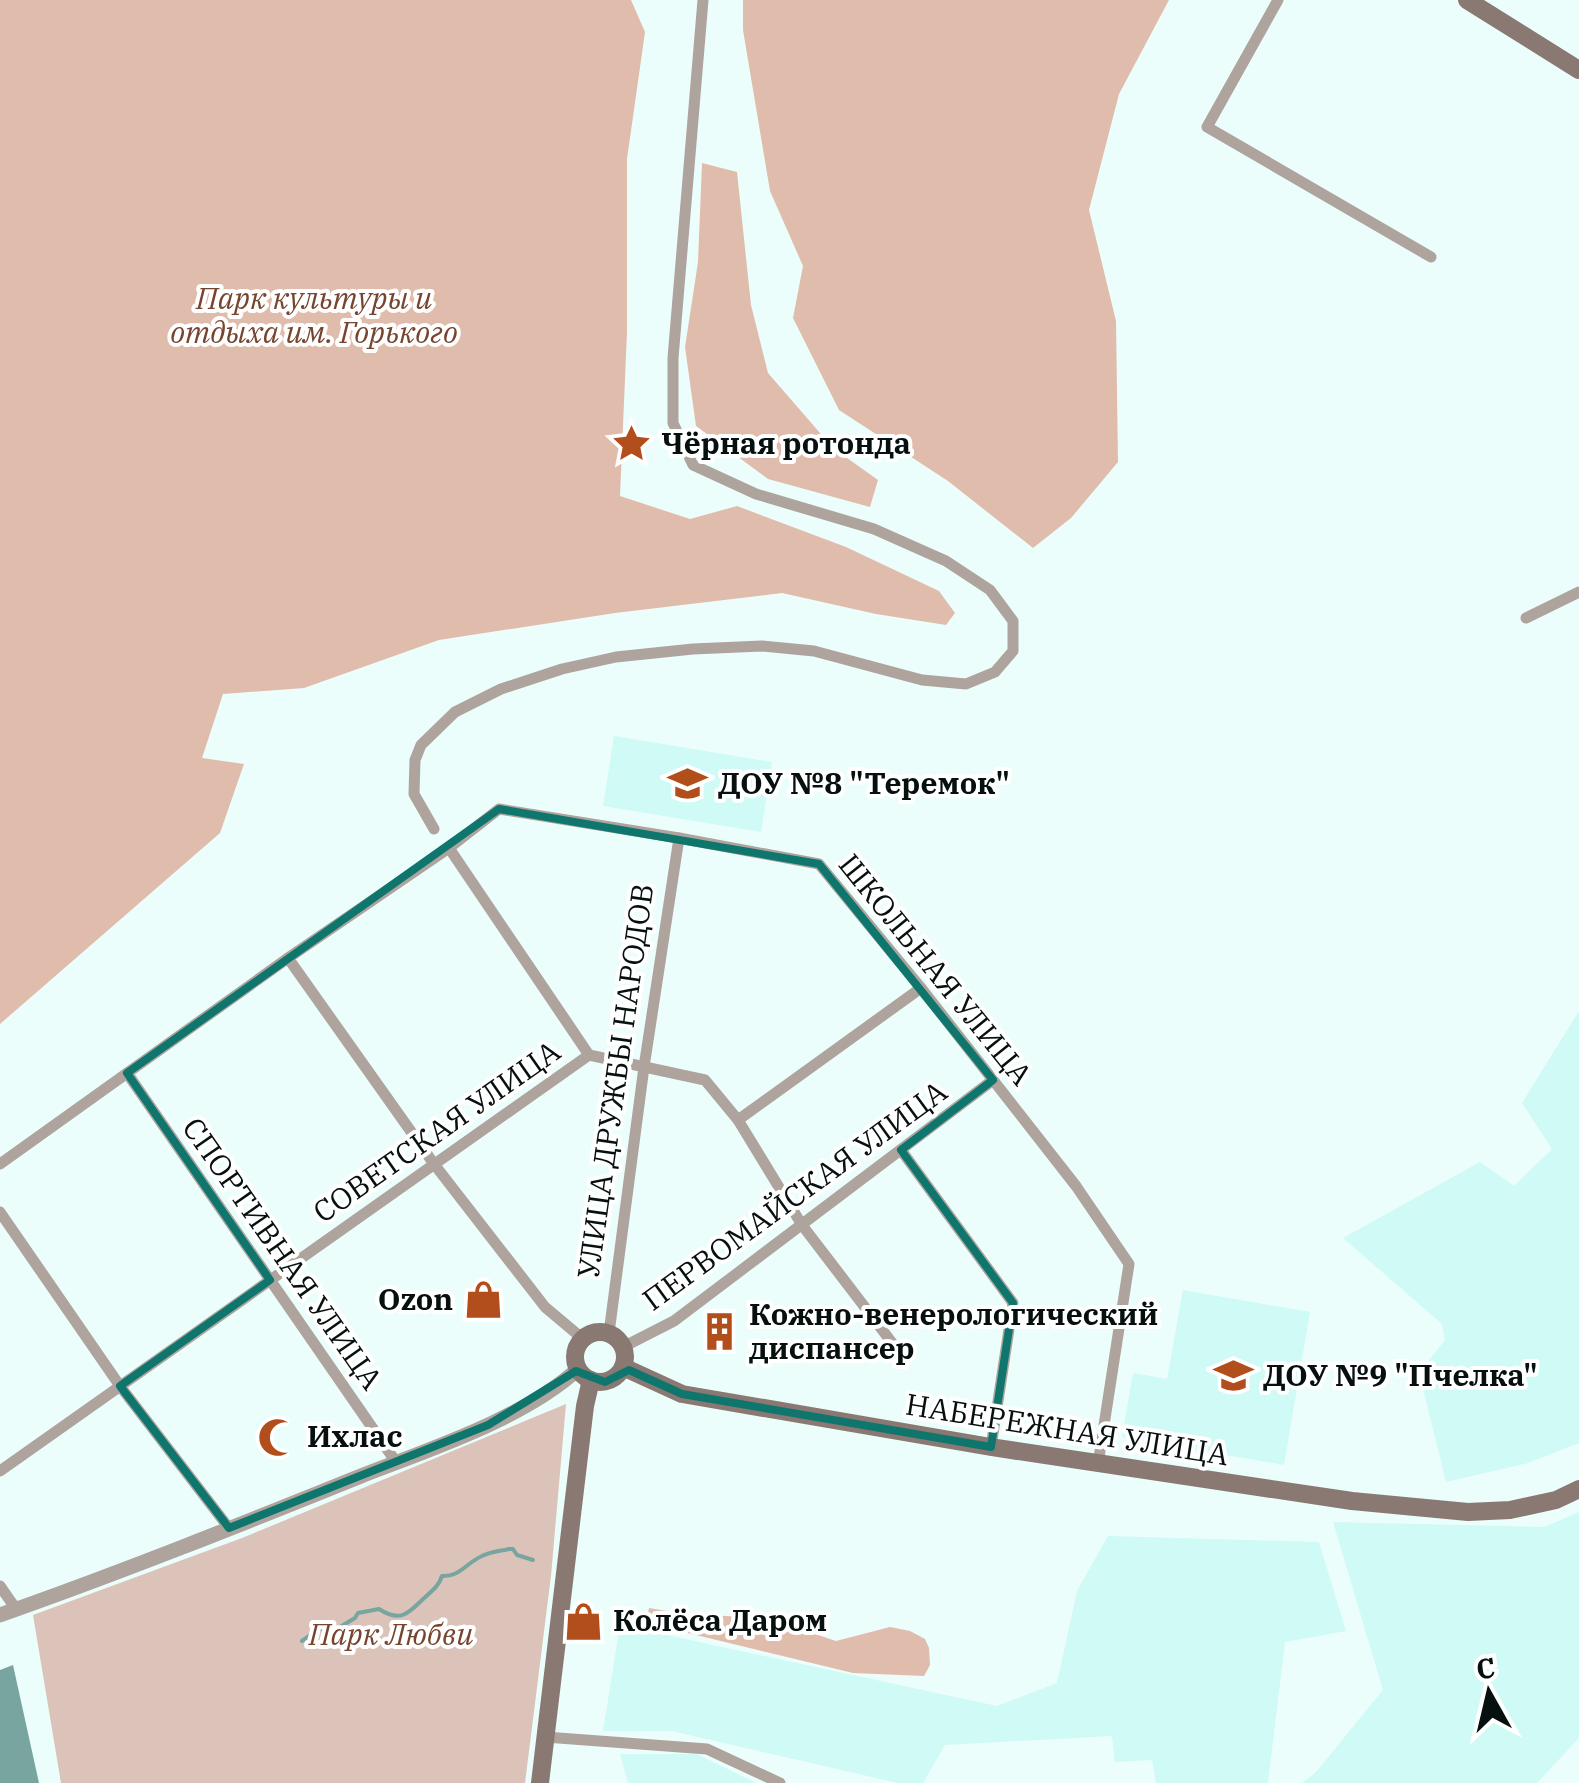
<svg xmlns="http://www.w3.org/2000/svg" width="1579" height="1783" font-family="'IBM Plex Serif',serif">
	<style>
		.built { fill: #cffaf6 }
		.green { fill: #dbc3b9 }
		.forest { fill: #e0bcad }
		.water { fill: #79a5a1 }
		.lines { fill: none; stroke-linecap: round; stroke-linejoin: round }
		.stream { stroke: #79a5a1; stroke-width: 4 }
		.minor { stroke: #afa39e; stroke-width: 11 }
		.tertiary { stroke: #afa39e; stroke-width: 15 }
		.secondary { stroke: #8a7972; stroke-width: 18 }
		.marked { fill: none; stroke: #0f766e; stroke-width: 8; stroke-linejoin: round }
		.labels { text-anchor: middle; stroke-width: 8; stroke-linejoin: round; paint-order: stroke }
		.park-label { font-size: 30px; font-style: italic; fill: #77452f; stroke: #fff }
		.poi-label { font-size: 30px; font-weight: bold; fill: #05100f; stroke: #fff; text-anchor: start }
		.street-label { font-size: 30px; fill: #05100f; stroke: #fff }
	</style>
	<rect width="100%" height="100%" fill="#ebfefc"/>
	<g class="built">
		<path d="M 614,736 L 772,762 L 761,832 L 603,806 Z"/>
		<path d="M 1579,1011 L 1579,1443 L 1528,1463 L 1446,1482 L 1419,1373 L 1445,1340 L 1442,1324 L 1343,1238 L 1480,1162 L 1514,1186 L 1552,1149 L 1522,1103 Z"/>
		<path d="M 1183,1290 L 1310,1312 L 1284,1465 L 1122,1437 L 1133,1373 L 1167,1379 Z"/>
		<path d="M 1579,1512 L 1579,1738 L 1537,1783 L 1302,1783 L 1316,1772 L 1383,1690 L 1333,1522 L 1544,1527 Z"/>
		<path d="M 1108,1536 L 1319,1542 L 1346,1631 L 1285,1642 L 1268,1783 L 1156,1783 L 1152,1760 L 1115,1762 L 1112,1736 L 945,1745 L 923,1783 L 898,1783 L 672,1731 L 603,1731 L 620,1625 L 997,1706 L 1057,1683 L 1077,1591 Z"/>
		<path d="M 620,1754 L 697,1754 L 756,1783 L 628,1783 Z"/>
	</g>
	<path class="green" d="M 566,1404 L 551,1576 L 525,1783 L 61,1783 L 33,1615 L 242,1538 Z"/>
	<g class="forest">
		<path d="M 0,0 L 631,0 L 645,32 L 627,159 L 627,332 L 620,496 L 690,519 L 737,506 L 846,547 L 939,591 L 955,613 L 946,625 L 876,614 L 782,593 L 615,613 L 439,640 L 304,688 L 223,694 L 202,758 L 244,764 L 220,833 L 0,1024 Z"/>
		<path d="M 743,0 L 1169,0 L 1119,94 L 1089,210 L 1116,321 L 1118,462 L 1071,518 L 1033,548 L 948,481 L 839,410 L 793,318 L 803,266 L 770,191 L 743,30 Z"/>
		<path d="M 702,163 L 737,172 L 751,305 L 768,373 L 833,448 L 878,480 L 870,507 L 768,479 L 696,426 L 685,347 L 698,262 Z"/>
		<path d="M 649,1608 L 684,1614 L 746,1617 L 794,1627 L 836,1641 L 890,1627 L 910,1631 L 925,1639 L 929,1648 L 930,1665 L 924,1676 L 853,1673 L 663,1627 L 647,1618 Z"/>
	</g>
	<path class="water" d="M 13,1665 L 39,1783 L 0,1783 L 0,1670 Z"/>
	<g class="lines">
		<path class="stream" d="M 302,1641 L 319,1629 L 331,1630 L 340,1627 L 355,1618 L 358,1613 L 379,1609 C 399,1622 407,1615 421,1601 C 430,1592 438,1588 442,1576 C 460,1577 466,1563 482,1556 C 489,1552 500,1551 509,1549 L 513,1549 L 517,1555 L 533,1560"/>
		<g class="minor">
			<path d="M 1278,0 L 1207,127 L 1431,257"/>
			<path d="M 1526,618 L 1579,592"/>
			<path d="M 434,829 L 414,794 L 415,760 L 421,745 L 455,712 L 501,689 L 562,669 L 616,657 L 693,649 L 762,646 L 814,651 L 922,680 L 966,684 L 995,672 L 1013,651 L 1013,621 L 990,590 L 946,561 L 874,529 L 756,494 L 693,465 L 673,423 L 673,358 L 703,0"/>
			<path d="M 449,848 L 589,1055"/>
			<path d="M 288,958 L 434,1164 L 545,1307 L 583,1339"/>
			<path d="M 127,1073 L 396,1462"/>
			<path d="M 738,1120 L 921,988"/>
			<path d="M 901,1150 L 1013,1303 L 991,1447"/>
			<path d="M 0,1164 L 288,958 L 449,848 L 499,809 L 679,838 L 819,864 L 921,988 L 1076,1186 L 1129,1264 L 1098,1464"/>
			<path d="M 0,1212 L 120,1386 L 229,1528"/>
			<path d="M 609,1333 L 644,1067 L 679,838"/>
			<path d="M 623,1347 L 674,1321 L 993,1080"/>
			<path d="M 0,1471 L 589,1055 L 705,1080 L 738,1120 L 802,1225 L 893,1344"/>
			<path d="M 0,1586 L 16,1609"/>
			<path d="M 545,1737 L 707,1749 L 780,1783"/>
		</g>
		<path class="tertiary" d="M 0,1615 C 122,1572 242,1524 361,1476 C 430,1449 523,1419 578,1369"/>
		<g class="secondary">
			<path d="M 1467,0 L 1579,70"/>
			<circle cx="600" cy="1357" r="25"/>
			<path d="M 623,1367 L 682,1394 L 991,1447 L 1352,1501 L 1468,1512 L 1510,1510 L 1556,1500 L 1579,1489"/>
			<path d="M 540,1783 L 585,1406 L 591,1380"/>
		</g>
	</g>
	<path class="marked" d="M 499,809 L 819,864 L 993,1080 L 901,1150 L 1013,1303 L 991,1447 L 682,1394 L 629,1370 L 605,1382 L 576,1371 L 488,1425 L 229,1528 L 120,1386 L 270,1280 L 127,1073 Z"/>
	<defs>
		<symbol id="sight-bare" viewBox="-9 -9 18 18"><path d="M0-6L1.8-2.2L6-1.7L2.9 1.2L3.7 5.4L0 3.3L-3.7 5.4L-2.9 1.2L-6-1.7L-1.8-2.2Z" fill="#b24e1b" stroke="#fff" stroke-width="2.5" paint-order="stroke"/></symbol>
		<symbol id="school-bare" viewBox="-9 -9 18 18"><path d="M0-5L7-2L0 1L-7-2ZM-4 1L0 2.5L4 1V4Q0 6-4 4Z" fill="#b24e1b" stroke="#fff" stroke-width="2.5" paint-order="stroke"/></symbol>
		<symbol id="shop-bare" viewBox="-9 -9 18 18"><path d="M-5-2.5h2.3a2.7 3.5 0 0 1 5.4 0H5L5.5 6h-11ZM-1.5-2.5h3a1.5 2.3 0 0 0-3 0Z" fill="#b24e1b" stroke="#fff" stroke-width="2.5" paint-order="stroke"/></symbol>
		<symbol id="building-bare" viewBox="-9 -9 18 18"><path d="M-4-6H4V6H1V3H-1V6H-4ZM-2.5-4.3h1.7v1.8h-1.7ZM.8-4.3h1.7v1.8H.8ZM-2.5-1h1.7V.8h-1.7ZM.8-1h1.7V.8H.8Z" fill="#b24e1b" stroke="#fff" stroke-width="2.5" paint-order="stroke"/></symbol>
		<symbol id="mosque-bare" viewBox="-9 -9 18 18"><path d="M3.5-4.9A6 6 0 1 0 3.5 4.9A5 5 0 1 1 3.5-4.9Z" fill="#b24e1b" stroke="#fff" stroke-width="2.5" paint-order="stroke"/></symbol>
	</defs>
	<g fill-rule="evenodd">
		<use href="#sight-bare" x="604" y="416" width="55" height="55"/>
		<use href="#school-bare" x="660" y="756" width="55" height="55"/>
		<use href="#shop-bare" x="456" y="1272" width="55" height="55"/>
		<use href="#building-bare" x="692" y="1304" width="55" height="55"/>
		<use href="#school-bare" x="1206" y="1348" width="55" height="55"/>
		<use href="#mosque-bare" x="250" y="1410" width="55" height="55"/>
		<use href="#shop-bare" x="556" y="1594" width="55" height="55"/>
	</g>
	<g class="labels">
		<g class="park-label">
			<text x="314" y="309">Парк культуры и<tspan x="314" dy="34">отдыха им. Горького</tspan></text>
			<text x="391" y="1645">Парк Любви</text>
		</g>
		<g class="poi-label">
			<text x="661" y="454">Чёрная ротонда</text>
			<text x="718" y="794">ДОУ №8 "Теремок"</text>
			<text x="453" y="1310" text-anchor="end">Ozon</text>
			<text x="749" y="1325">Кожно-венерологический<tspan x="749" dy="34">диспансер</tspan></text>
			<text x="1263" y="1386">ДОУ №9 "Пчелка"</text>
			<text x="307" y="1447">Ихлас</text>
			<text x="613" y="1631">Колёса Даром</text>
		</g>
		<g class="street-label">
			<text transform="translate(935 970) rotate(51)" y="10">ШКОЛЬНАЯ УЛИЦА</text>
			<text transform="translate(616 1081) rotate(-82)" y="10">УЛИЦА ДРУЖБЫ НАРОДОВ</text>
			<text transform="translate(437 1132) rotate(-35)" y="10">СОВЕТСКАЯ УЛИЦА</text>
			<text transform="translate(795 1196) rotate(-36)" y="10">ПЕРВОМАЙСКАЯ УЛИЦА</text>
			<text transform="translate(282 1254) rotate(55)" y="10">СПОРТИВНАЯ УЛИЦА</text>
			<text transform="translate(1067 1430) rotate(9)" y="10">НАБЕРЕЖНАЯ УЛИЦА</text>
		</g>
	</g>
	<g transform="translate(1489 1693) rotate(352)" stroke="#ffffff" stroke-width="8" paint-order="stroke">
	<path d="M0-8L18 38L0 25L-18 38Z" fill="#05100f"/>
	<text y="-15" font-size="28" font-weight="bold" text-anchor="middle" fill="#05100f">С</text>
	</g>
</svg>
